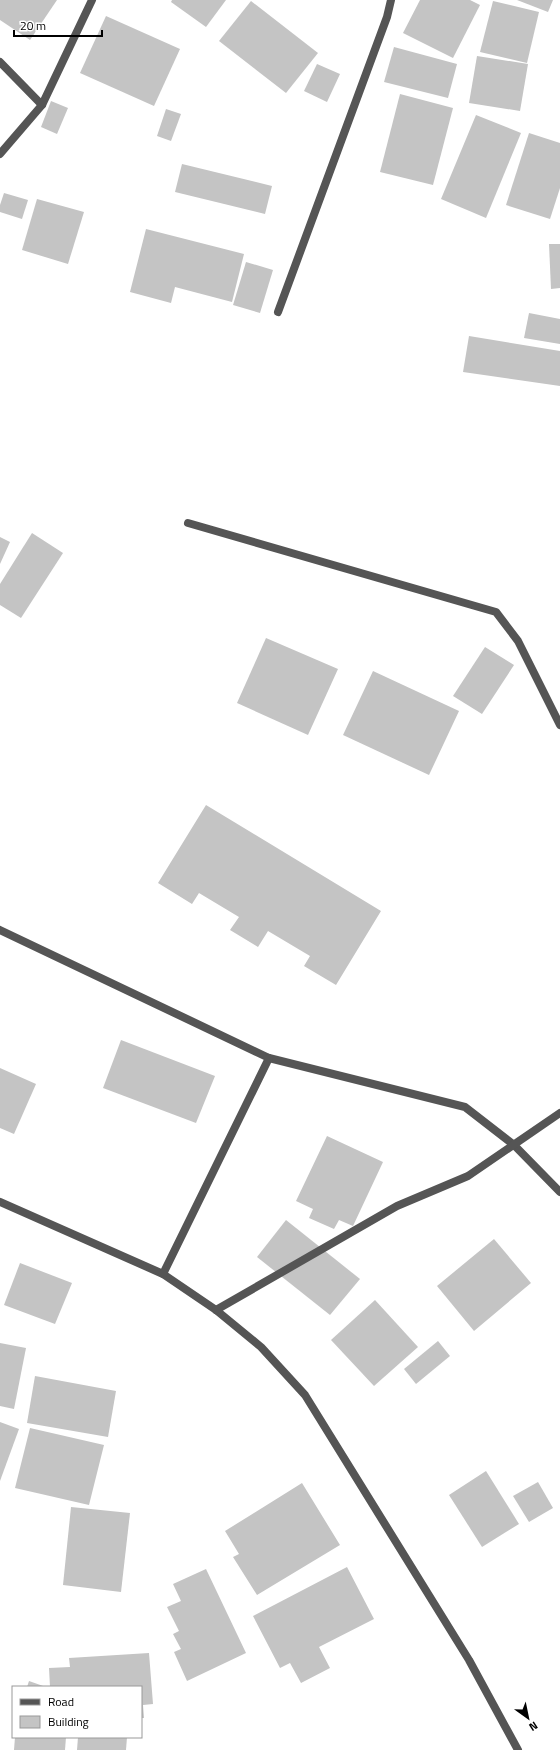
<svg xmlns="http://www.w3.org/2000/svg" width="560" height="1750" font-family="'Titillium Web',sans-serif">
	<style>
		.building { fill: #c4c4c4 }
		.lines { fill: none; stroke-linecap: round; stroke-linejoin: round }
		.minor { stroke: #555; stroke-width: 8 }
	</style>
	<rect width="100%" height="100%" fill="#fff"/>
	<g class="building">
		<path d="M 0,0 L 57,0 L 30,40 L 0,20 Z"/>
		<path d="M 172,0 L 226,0 L 206,27 L 171,2 Z"/>
		<path d="M 420,0 L 470,0 L 480,5 L 453,58 L 403,33 Z"/>
		<path d="M 517,0 L 553,0 L 548,12 Z"/>
		<path d="M 251,1 L 318,53 L 286,93 L 219,41 Z"/>
		<path d="M 493,1 L 539,12 L 527,63 L 480,52 Z"/>
		<path d="M 106,16 L 180,49 L 154,106 L 80,73 Z"/>
		<path d="M 394,47 L 457,64 L 448,98 L 384,82 Z"/>
		<path d="M 477,56 L 528,64 L 520,111 L 469,103 Z"/>
		<path d="M 317,64 L 340,74 L 327,102 L 304,91 Z"/>
		<path d="M 400,94 L 453,108 L 433,185 L 380,172 Z"/>
		<path d="M 51,101 L 68,108 L 57,134 L 41,127 Z"/>
		<path d="M 166,109 L 181,114 L 171,141 L 157,136 Z"/>
		<path d="M 476,115 L 521,133 L 486,218 L 441,199 Z"/>
		<path d="M 529,133 L 560,143 L 560,188 L 550,219 L 506,205 Z"/>
		<path d="M 182,164 L 272,186 L 265,214 L 175,192 Z"/>
		<path d="M 4,193 L 28,200 L 22,219 L 0,212 L 0,205 Z"/>
		<path d="M 37,199 L 84,212 L 68,264 L 22,250 Z"/>
		<path d="M 146,229 L 244,254 L 232,302 L 175,287 L 171,303 L 130,292 Z"/>
		<path d="M 549,244 L 560,244 L 560,288 L 551,289 Z"/>
		<path d="M 246,262 L 273,270 L 260,313 L 233,305 Z"/>
		<path d="M 529,313 L 560,319 L 560,344 L 524,338 Z"/>
		<path d="M 469,336 L 560,351 L 560,386 L 463,372 Z"/>
		<path d="M 32,533 L 63,553 L 21,618 L 0,605 L 0,584 Z"/>
		<path d="M 0,537 L 10,542 L 0,564 Z"/>
		<path d="M 266,638 L 338,669 L 308,735 L 237,703 Z"/>
		<path d="M 485,647 L 514,665 L 482,714 L 453,696 Z"/>
		<path d="M 373,671 L 459,711 L 429,775 L 343,735 Z"/>
		<path d="M 206,805 L 381,911 L 336,985 L 304,966 L 310,956 L 268,931 L 258,947 L 230,930 L 239,917 L 199,893 L 192,904 L 158,883 Z"/>
		<path d="M 121,1040 L 215,1076 L 196,1123 L 103,1088 Z"/>
		<path d="M 0,1068 L 36,1084 L 14,1134 L 0,1128 Z"/>
		<path d="M 327,1136 L 383,1162 L 353,1226 L 339,1220 L 334,1229 L 309,1218 L 313,1209 L 296,1201 Z"/>
		<path d="M 286,1220 L 360,1279 L 330,1315 L 257,1257 Z"/>
		<path d="M 494,1239 L 531,1283 L 474,1331 L 437,1286 Z"/>
		<path d="M 20,1263 L 72,1283 L 55,1324 L 4,1305 Z"/>
		<path d="M 375,1300 L 418,1347 L 374,1386 L 331,1340 Z"/>
		<path d="M 438,1341 L 450,1356 L 416,1384 L 404,1369 Z"/>
		<path d="M 0,1343 L 26,1348 L 14,1409 L 0,1406 Z"/>
		<path d="M 35,1376 L 116,1391 L 108,1437 L 27,1423 Z"/>
		<path d="M 0,1422 L 19,1429 L 0,1481 Z"/>
		<path d="M 30,1428 L 104,1445 L 89,1505 L 15,1488 Z"/>
		<path d="M 486,1471 L 519,1524 L 482,1547 L 449,1495 Z"/>
		<path d="M 538,1482 L 553,1508 L 529,1522 L 513,1496 Z"/>
		<path d="M 302,1483 L 340,1545 L 257,1595 L 233,1557 L 239,1554 L 225,1531 Z"/>
		<path d="M 71,1507 L 130,1513 L 121,1592 L 63,1585 Z"/>
		<path d="M 347,1567 L 374,1619 L 319,1647 L 330,1668 L 301,1683 L 290,1663 L 280,1668 L 253,1616 Z"/>
		<path d="M 206,1569 L 246,1653 L 187,1681 L 174,1652 L 181,1649 L 173,1634 L 179,1631 L 167,1607 L 181,1601 L 173,1584 Z"/>
		<path d="M 149,1653 L 153,1704 L 143,1705 L 144,1718 L 141,1718 L 141,1687 L 50,1687 L 49,1668 L 70,1667 L 69,1658 Z"/>
		<path d="M 29,1681 L 46,1687 L 27,1687 Z"/>
		<path d="M 15,1737 L 66,1737 L 65,1750 L 14,1750 Z"/>
		<path d="M 78,1737 L 127,1737 L 126,1750 L 77,1750 Z"/>
	</g>
	<g class="lines">
		<g class="minor">
			<path d="M 0,62 L 42,105"/>
			<path d="M 0,154 L 42,105 L 92,0"/>
			<path d="M 278,312 L 387,17 L 391,0"/>
			<path d="M 188,523 L 496,612 L 518,641 L 560,725"/>
			<path d="M 0,930 L 269,1058 L 465,1107 L 514,1145 L 560,1192"/>
			<path d="M 0,1202 L 163,1274 L 216,1310 L 261,1347 L 305,1395 L 469,1660 L 518,1750"/>
			<path d="M 163,1274 L 269,1058"/>
			<path d="M 216,1310 L 397,1206 L 468,1176 L 560,1113"/>
		</g>
	</g>
	<rect x="12" y="1686" width="130" height="52" fill="#ffffff" stroke="#999999"/>
	<rect x="20" y="1699" width="20" height="6" fill="#555555" stroke="#999999"/>
	<text x="48" y="1706" font-size="12" fill="#000000">Road</text>
	<rect x="20" y="1716" width="20" height="12" fill="#c4c4c4" stroke="#999999"/>
	<text x="48" y="1726" font-size="12" fill="#000000">Building</text>
	<g transform="translate(528 1718) rotate(147)" stroke="#ffffff" stroke-width="3" paint-order="stroke">
	<path d="M0-3L7 15L0 10L-7 15Z" fill="#000000"/>
	<text y="-6" font-size="11" font-weight="bold" text-anchor="middle" fill="#000000">N</text>
	</g>
	<path d="M14 30v6h88v-6" fill="none" stroke="#000000" stroke-width="2"/>
	<text x="20" y="30" font-size="12" fill="#000000" stroke="#ffffff" stroke-width="3" paint-order="stroke">20 m</text>
</svg>
